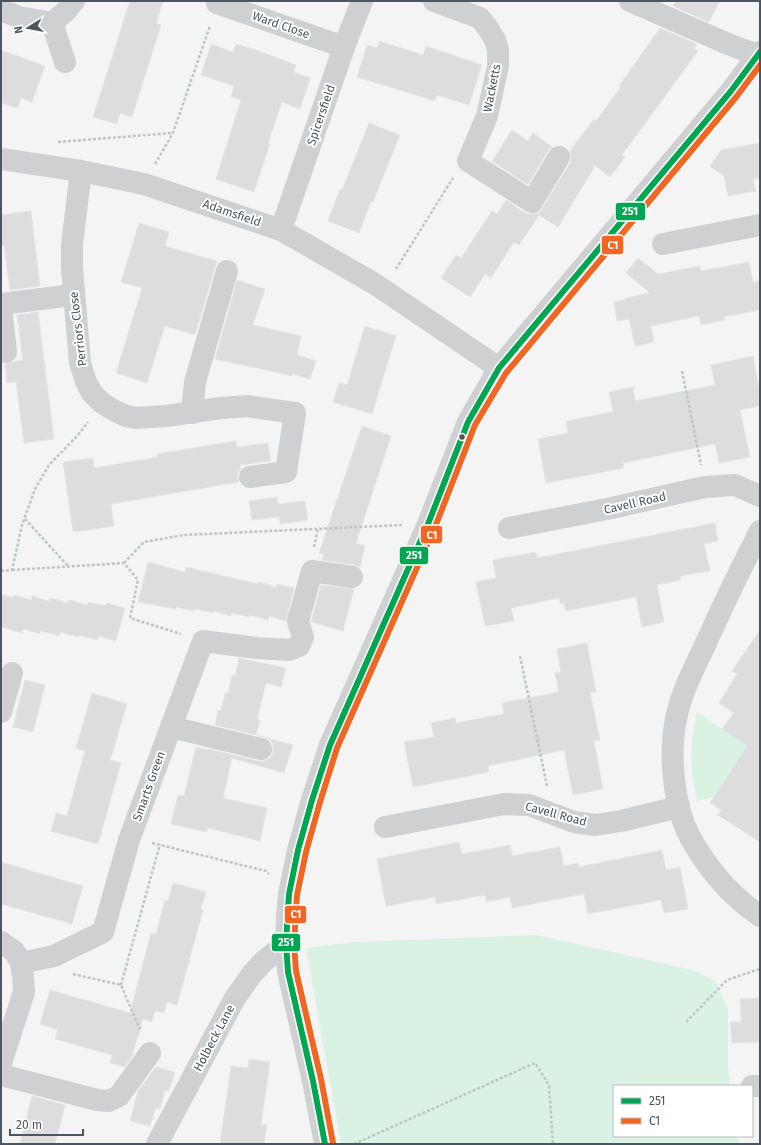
<svg xmlns="http://www.w3.org/2000/svg" width="761" height="1145" font-family="'Fira Sans',sans-serif">
	<style>
		.green { fill: #d9f2e3 }
		.building { fill: #ddddde; stroke: #e5e6e7 }
		.lines { fill: none; stroke-linecap: round; stroke-linejoin: round }
		.path { stroke: #bcc7c4; stroke-width: 2.5; stroke-dasharray: 3 2; stroke-linecap: butt }
		.minor { stroke: #ced0d2; stroke-width: 22 }
		.bus-1-casing { stroke: #fff; stroke-width: 9 }
		.bus-2-casing { stroke: #fff; stroke-width: 9 }
		.bus-1 { stroke: #00a651; stroke-width: 6 }
		.bus-2 { stroke: #f26522; stroke-width: 6 }
		.bus-dot { fill: #4a5661; stroke: #fff; stroke-width: 1.5 }
		.labels { text-anchor: middle; stroke-width: 4; stroke-linejoin: round; paint-order: stroke }
		.street-label { font-size: 12px; fill: #4a5661; stroke: #fff }
		.line-badge { stroke: #fff; stroke-width: 1.5 }
		.badge-label { font-size: 11px; text-anchor: middle; font-weight: bold; fill: #fff }
	</style>
	<rect width="100%" height="100%" fill="#f4f4f4"/>
	<g class="green">
		<path d="M 697,712 L 748,746 L 714,797 L 697,801 C 690,769 689,744 697,712 Z"/>
		<path d="M 536,935 L 697,971 L 716,982 L 728,1010 L 728,1067 L 730,1086 L 614,1086 L 614,1136 L 737,1136 L 738,1144 L 341,1144 L 306,948 L 355,942 Z"/>
	</g>
	<g class="building">
		<path d="M 130,1 L 163,1 L 156,23 L 161,25 L 132,117 L 120,113 L 117,124 L 93,117 Z"/>
		<path d="M 676,1 L 720,1 L 709,22 L 673,6 Z"/>
		<path d="M 660,28 L 697,44 L 694,48 L 698,51 L 622,155 L 625,157 L 610,177 L 595,166 L 558,227 L 539,215 L 519,245 L 514,242 L 491,278 L 485,274 L 470,297 L 441,278 L 456,255 L 461,258 L 492,211 L 497,214 L 506,200 L 525,213 L 531,214 L 538,213 L 542,209 L 570,163 L 571,158 L 570,151 L 594,119 L 596,121 L 621,87 L 619,86 Z"/>
		<path d="M 379,41 L 423,55 L 426,46 L 482,65 L 469,105 L 437,95 L 435,101 L 357,77 L 367,45 L 377,48 Z"/>
		<path d="M 211,44 L 233,52 L 236,44 L 259,51 L 296,65 L 294,72 L 310,78 L 300,109 L 282,102 L 268,143 L 270,143 L 254,192 L 216,179 L 241,100 L 231,96 L 234,86 L 201,75 Z"/>
		<path d="M 1,50 L 45,66 L 32,102 L 21,98 L 18,108 L 1,103 Z"/>
		<path d="M 369,123 L 400,135 L 373,202 L 371,201 L 359,233 L 328,221 L 340,189 L 342,190 Z"/>
		<path d="M 512,130 L 528,141 L 533,133 L 552,147 L 548,151 L 528,185 L 492,161 Z"/>
		<path d="M 760,143 L 760,178 L 753,179 L 756,191 L 728,196 L 724,176 L 710,166 L 721,150 Z"/>
		<path d="M 31,211 L 40,286 L 10,290 L 4,246 L 1,246 L 1,215 Z"/>
		<path d="M 139,223 L 169,232 L 165,246 L 217,261 L 195,335 L 165,326 L 147,383 L 116,373 L 142,288 L 121,282 Z"/>
		<path d="M 638,258 L 658,274 L 700,266 L 701,271 L 749,262 L 753,282 L 760,281 L 760,310 L 724,317 L 725,320 L 701,325 L 699,316 L 651,326 L 654,342 L 635,346 L 629,319 L 617,321 L 614,302 L 625,300 L 625,298 L 650,293 L 626,273 Z"/>
		<path d="M 237,280 L 265,289 L 253,325 L 301,336 L 297,355 L 316,361 L 310,379 L 293,374 L 293,376 L 215,359 Z"/>
		<path d="M 38,312 L 54,439 L 24,443 L 16,382 L 7,383 L 5,364 L 23,360 L 17,315 Z"/>
		<path d="M 365,326 L 396,336 L 372,414 L 333,402 L 339,383 L 347,385 Z"/>
		<path d="M 753,356 L 760,394 L 760,406 L 740,410 L 750,457 L 719,463 L 715,444 L 623,463 L 624,468 L 546,483 L 538,439 L 568,433 L 566,421 L 613,412 L 609,392 L 633,387 L 635,401 L 715,385 L 711,365 Z"/>
		<path d="M 362,426 L 391,436 L 356,543 L 365,546 L 360,567 L 354,565 L 322,560 L 324,555 L 319,553 Z"/>
		<path d="M 236,441 L 237,447 L 268,443 L 271,461 L 240,465 L 241,469 L 238,473 L 238,478 L 239,482 L 111,504 L 114,526 L 73,532 L 63,462 L 93,458 L 94,468 L 158,457 L 157,454 Z"/>
		<path d="M 277,497 L 278,504 L 305,501 L 308,520 L 280,524 L 279,517 L 252,520 L 249,501 Z"/>
		<path d="M 715,523 L 718,541 L 704,544 L 710,571 L 680,576 L 681,580 L 657,585 L 664,622 L 642,627 L 636,597 L 566,611 L 564,603 L 560,604 L 559,598 L 511,608 L 514,621 L 485,626 L 476,582 L 496,578 L 493,560 L 536,552 L 537,558 Z"/>
		<path d="M 148,562 L 185,572 L 186,567 L 258,584 L 258,582 L 276,587 L 277,584 L 294,588 L 286,621 L 269,616 L 268,620 L 250,615 L 249,617 L 232,613 L 231,616 L 213,611 L 213,613 L 195,609 L 194,611 L 176,607 L 176,609 L 138,602 Z"/>
		<path d="M 321,585 L 354,589 L 343,631 L 311,622 Z"/>
		<path d="M 1,594 L 13,598 L 13,595 L 31,600 L 32,596 L 49,601 L 50,598 L 68,603 L 69,600 L 87,605 L 88,602 L 106,606 L 107,603 L 125,608 L 116,641 L 98,636 L 97,640 L 79,635 L 78,637 L 60,632 L 60,636 L 41,631 L 40,634 L 23,629 L 22,633 L 1,627 Z"/>
		<path d="M 760,630 L 760,842 L 718,815 L 721,810 L 710,803 L 747,746 L 722,729 L 734,713 L 719,703 L 737,674 L 732,671 Z"/>
		<path d="M 587,643 L 596,692 L 590,693 L 600,740 L 594,741 L 603,789 L 573,795 L 564,750 L 488,766 L 489,772 L 413,787 L 404,742 L 434,737 L 431,723 L 455,718 L 456,723 L 504,714 L 502,703 L 559,692 L 555,673 L 561,672 L 557,649 Z"/>
		<path d="M 239,658 L 286,668 L 281,687 L 266,683 L 257,719 L 260,720 L 256,735 L 293,745 L 284,773 L 232,758 L 223,798 L 267,808 L 260,841 L 208,828 L 206,832 L 171,824 L 178,795 L 184,796 L 196,747 L 209,750 L 209,749 L 258,761 L 264,761 L 270,758 L 273,752 L 273,745 L 270,740 L 264,737 L 215,725 L 218,710 L 221,711 L 225,693 L 228,693 L 232,675 L 235,676 Z"/>
		<path d="M 25,680 L 45,685 L 33,732 L 13,727 Z"/>
		<path d="M 92,693 L 127,704 L 110,760 L 121,763 L 98,844 L 51,831 L 56,813 L 67,816 L 85,751 L 76,748 Z"/>
		<path d="M 459,842 L 462,854 L 510,845 L 512,856 L 560,847 L 564,866 L 578,863 L 579,867 L 662,850 L 666,870 L 680,867 L 688,909 L 664,913 L 661,900 L 588,914 L 584,894 L 512,908 L 510,897 L 486,902 L 485,895 L 436,904 L 435,897 L 386,906 L 377,859 Z"/>
		<path d="M 1,862 L 83,886 L 72,924 L 1,904 Z"/>
		<path d="M 173,883 L 206,892 L 201,909 L 203,910 L 177,1005 L 167,1002 L 164,1013 L 155,1011 L 152,1022 L 143,1019 L 132,1056 L 125,1067 L 110,1063 L 112,1055 L 55,1039 L 58,1030 L 40,1024 L 50,990 L 130,1013 L 151,933 L 156,934 L 165,900 L 168,901 Z"/>
		<path d="M 760,998 L 760,1042 L 732,1043 L 730,1022 L 741,1022 L 740,999 Z"/>
		<path d="M 249,1059 L 270,1062 L 261,1125 L 267,1125 L 264,1144 L 220,1144 L 231,1066 L 248,1068 Z"/>
		<path d="M 156,1067 L 175,1072 L 169,1091 L 165,1090 L 160,1109 L 156,1108 L 150,1126 L 130,1121 L 138,1091 Z"/>
		<path d="M 32,1096 L 65,1105 L 55,1144 L 20,1144 Z"/>
	</g>
	<g class="lines">
		<g class="path">
			<path d="M 58,142 L 172,133"/>
			<path d="M 155,164 L 173,133 L 210,26"/>
			<path d="M 396,269 L 453,178"/>
			<path d="M 682,371 L 701,465"/>
			<path d="M 25,519 L 68,566"/>
			<path d="M 314,547 L 318,528"/>
			<path d="M 124,563 L 144,542 L 184,535 L 402,525"/>
			<path d="M 12,570 L 124,563 L 138,580 L 130,618 L 181,634"/>
			<path d="M 1,571 L 12,570 L 22,525 L 35,489 L 49,465 L 78,435 L 88,422"/>
			<path d="M 520,656 L 547,786"/>
			<path d="M 152,843 L 266,871 L 269,874"/>
			<path d="M 73,974 L 121,985 L 141,1032"/>
			<path d="M 121,985 L 160,844"/>
			<path d="M 686,1022 L 727,980 L 760,969"/>
			<path d="M 354,1144 L 535,1063 L 549,1085 L 553,1144"/>
		</g>
		<g class="minor">
			<path d="M 434,1 L 480,18 L 488,28 L 495,40 L 498,50 L 498,66 L 487,116 L 468,161 L 532,202 L 559,157"/>
			<path d="M 630,1 L 728,44 L 758,55"/>
			<path d="M 217,3 L 344,47"/>
			<path d="M 1,10 L 19,17 L 52,23 L 65,62"/>
			<path d="M 52,23 L 66,11 L 74,1"/>
			<path d="M 1,159 L 81,171 L 144,184 L 281,230 L 375,284 L 499,368"/>
			<path d="M 81,171 L 72,244 L 72,268 L 80,363 L 86,382 L 92,393 L 102,403 L 115,411 L 126,416 L 136,418 L 166,416 L 221,408 L 247,406 L 295,413 L 286,472 L 250,477"/>
			<path d="M 281,230 L 344,47 L 362,1"/>
			<path d="M 663,244 L 760,225"/>
			<path d="M 1,304 L 73,295"/>
			<path d="M 1,307 L 6,352"/>
			<path d="M 192,413 L 195,382 L 227,271"/>
			<path d="M 509,528 L 607,509 L 705,487 L 735,485 L 760,496"/>
			<path d="M 760,531 C 741,568 723,605 706,643 C 695,667 681,692 676,719 C 669,754 673,805 690,837 C 707,868 731,896 760,916"/>
			<path d="M 1,712 L 12,673"/>
			<path d="M 171,727 L 261,749"/>
			<path d="M 385,827 L 504,804 L 529,805 L 574,822 L 595,825 L 621,821 L 679,807"/>
			<path d="M 1,942 L 15,952 L 21,963 L 23,976 L 24,992 L 1,1063"/>
			<path d="M 21,963 L 54,956 L 103,932 L 129,840 L 203,641 L 257,648 L 289,650 L 299,646 L 303,637 L 298,621 L 312,571 L 352,577"/>
			<path d="M 1,1075 L 97,1100 L 109,1101 L 119,1096 L 150,1053"/>
			<path d="M 752,1086 L 760,1086"/>
			<path d="M 157,1144 L 235,998 L 252,974 L 264,961 L 286,944"/>
			<path d="M 325,1144 L 313,1081 L 288,972 L 286,944 L 287,917 L 289,894 L 298,850 L 312,800 L 330,745 L 428,524 L 468,422 L 499,368 L 731,91 L 760,52"/>
		</g>
		<defs>
			<path id="bus-1" d="M 325,1144 L 313,1081 L 288,972 L 286,944 L 289,894 L 298,850 L 312,800 L 330,745 L 428,524 L 468,422 L 499,368 L 731,91 L 760,52"/>
			<path id="bus-2" d="M 333,1143 L 321,1079 L 296,971 L 294,944 L 297,895 L 306,852 L 320,802 L 337,748 L 435,527 L 475,425 L 506,373 L 737,96 L 760,65"/>
		</defs>
		<use href="#bus-1" class="bus-1-casing"/>
		<use href="#bus-2" class="bus-2-casing"/>
		<use href="#bus-1" class="bus-1"/>
		<use href="#bus-2" class="bus-2"/>
	</g>
	<circle class="bus-dot" cx="462" cy="437" r="3.5"/>
	<g class="labels">
		<g class="street-label">
			<text transform="translate(281 25) rotate(19)" y="4">Ward Close</text>
			<text transform="translate(492 88) rotate(-79)" y="4">Wacketts</text>
			<text transform="translate(321 115) rotate(-71)" y="4">Spicersfield</text>
			<text transform="translate(232 213) rotate(19)" y="4">Adamsfield</text>
			<text transform="translate(78 329) rotate(-97)" y="4">Perriors Close</text>
			<text transform="translate(635 503) rotate(-13)" y="4">Cavell Road</text>
			<text transform="translate(149 786) rotate(-70)" y="4">Smarts Green</text>
			<text transform="translate(556 814) rotate(15)" y="4">Cavell Road</text>
			<text transform="translate(214 1038) rotate(-62)" y="4">Holbeck Lane</text>
		</g>
	</g>
	<g class="line-badge">
		<rect x="615" y="202" width="31" height="19" rx="4" fill="#00a651"/>
		<rect x="601" y="235" width="23" height="20" rx="4" fill="#f26522"/>
		<rect x="420" y="525" width="23" height="19" rx="4" fill="#f26522"/>
		<rect x="399" y="546" width="30" height="19" rx="4" fill="#00a651"/>
		<rect x="284" y="905" width="23" height="19" rx="4" fill="#f26522"/>
		<rect x="271" y="933" width="30" height="19" rx="4" fill="#00a651"/>
	</g>
	<g class="badge-label">
		<text x="630" y="215">251</text>
		<text x="613" y="249">C1</text>
		<text x="432" y="539">C1</text>
		<text x="414" y="559">251</text>
		<text x="296" y="918">C1</text>
		<text x="286" y="946">251</text>
	</g>
	<rect width="761" height="1145" fill="none" stroke="#4a5661" stroke-width="4"/>
	<rect x="613" y="1085" width="140" height="52" fill="#ffffff" stroke="#b7bbc0"/>
	<rect x="621" y="1098" width="20" height="6" fill="#00a651" stroke="#b7bbc0"/>
	<text x="649" y="1105" font-size="12" fill="#4a5661">251</text>
	<rect x="621" y="1118" width="20" height="6" fill="#f26522" stroke="#b7bbc0"/>
	<text x="649" y="1125" font-size="12" fill="#4a5661">C1</text>
	<g transform="translate(28 28) rotate(259)" stroke="#ffffff" stroke-width="3" paint-order="stroke">
	<path d="M0-3L7 15L0 10L-7 15Z" fill="#4a5661"/>
	<text y="-6" font-size="11" font-weight="bold" text-anchor="middle" fill="#4a5661">N</text>
	</g>
	<path d="M10 1129v6h73v-6" fill="none" stroke="#4a5661" stroke-width="2"/>
	<text x="16" y="1129" font-size="12" fill="#4a5661" stroke="#ffffff" stroke-width="3" paint-order="stroke">20 m</text>
</svg>
